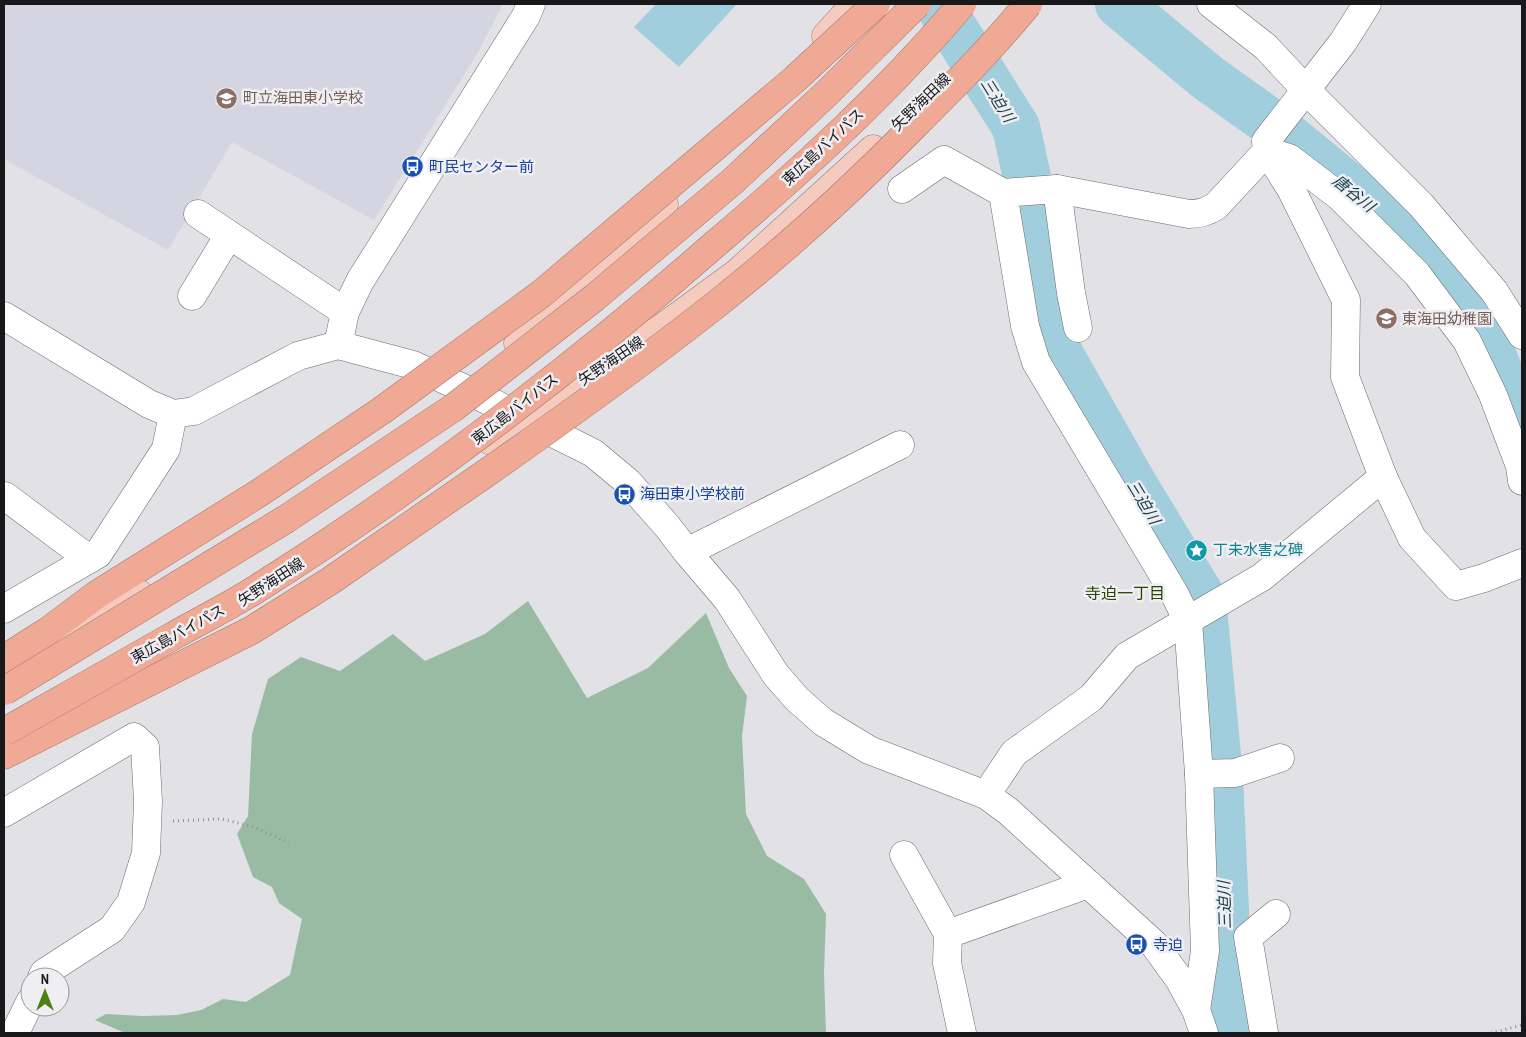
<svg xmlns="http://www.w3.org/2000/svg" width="1526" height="1037" font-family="'Archivo Narrow','Noto Sans JP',sans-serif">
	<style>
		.built { fill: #d4d5e1 }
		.green { fill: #99bba3 }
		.water { fill: #a1cedc }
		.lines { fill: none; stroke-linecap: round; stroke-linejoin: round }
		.river { stroke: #a1cedc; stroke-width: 48 }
		.minor-casing { stroke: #6b6b6f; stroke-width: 29 }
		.major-casing { stroke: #a47669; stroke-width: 29 }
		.highway-casing { stroke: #a47669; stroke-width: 29 }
		.path { stroke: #919195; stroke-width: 3; stroke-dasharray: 1 4; stroke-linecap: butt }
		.minor { stroke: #fff; stroke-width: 28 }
		.major { stroke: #f6cbbf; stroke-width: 28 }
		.highway { stroke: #f0a994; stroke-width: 28 }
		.highway-bridge-casing { stroke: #a47669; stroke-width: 29; stroke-linecap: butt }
		.highway-bridge { stroke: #f0a994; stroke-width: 28 }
		.labels { text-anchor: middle; stroke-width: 5; stroke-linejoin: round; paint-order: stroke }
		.education-label { font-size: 15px; fill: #785e54; stroke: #eeeef3; text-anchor: start }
		.street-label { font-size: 15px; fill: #18181a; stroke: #eeeef3 }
		.transit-label { font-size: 15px; fill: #164399; stroke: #eeeef3; text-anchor: start }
		.culture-label { font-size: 15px; fill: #0d838f; stroke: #eeeef3; text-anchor: start }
		.water-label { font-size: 16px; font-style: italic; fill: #143c48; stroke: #eeeef3 }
		.neighbourhood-label { font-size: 16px; fill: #274600; stroke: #eeeef3 }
	</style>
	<rect width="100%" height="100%" fill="#e1e1e6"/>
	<path class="built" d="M 4,4 L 503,4 L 477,54 L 374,220 L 232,142 L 168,250 L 4,159 Z"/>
	<path class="green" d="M 528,601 L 587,698 L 648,668 L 706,613 L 729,668 L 747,696 L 742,736 L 746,814 L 767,856 L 804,879 L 826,914 L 824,974 L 826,1033 L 125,1033 L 95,1020 L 106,1014 L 143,1016 L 177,1015 L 201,1010 L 223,999 L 246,1002 L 290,975 L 302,919 L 279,903 L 272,887 L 253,877 L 237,834 L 248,816 L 252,734 L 268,679 L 301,657 L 340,671 L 393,634 L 425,661 L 485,634 Z"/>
	<path class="water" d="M 656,4 L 737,4 L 679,67 L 634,27 Z"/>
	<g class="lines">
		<g class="river">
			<path d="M 938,4 L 1016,127 L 1032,200 L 1049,325 L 1057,350 L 1134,486 L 1202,598 L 1219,776 L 1228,979 L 1236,1033"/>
			<path d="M 1119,4 L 1208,78 L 1267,120 L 1406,234 L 1458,293 L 1485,339 L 1510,397 L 1522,436"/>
		</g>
		<defs>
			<g id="minor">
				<path d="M 1211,4 L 1266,47 L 1305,89 L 1421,205 L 1494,291 L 1522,335"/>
				<path d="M 1267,151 L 1289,158 L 1339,196 L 1417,274 L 1467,341 L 1493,395 L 1520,466 L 1522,481"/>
				<path d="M 902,189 L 944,160 L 1003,193"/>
				<path d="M 1057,189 L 1071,293 L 1078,328"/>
				<path d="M 198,214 L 345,312"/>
				<path d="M 192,296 L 229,235"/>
				<path d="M 4,316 L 149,404 L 173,414 L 194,411 L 298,356 L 338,345 L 413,365 L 465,389 L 593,453 L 628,482 L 667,526 L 687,552 L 727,599 L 776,675 L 797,699 L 823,722 L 869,750 L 986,795 L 1008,811 L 1153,943 L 1179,979 L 1196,1010 L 1204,1033"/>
				<path d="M 338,345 L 345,312 L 360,281 L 526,16 L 531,4"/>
				<path d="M 1383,477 L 1412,538 L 1456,586 L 1484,578 L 1522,563"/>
				<path d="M 5,496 L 89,559"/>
				<path d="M 687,552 L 900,445"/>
				<path d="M 4,609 L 98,554 L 166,449 L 173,414"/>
				<path d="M 1199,774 L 1235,773 L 1280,758"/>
				<path d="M 986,795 L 1014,753 L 1091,698 L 1127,656 L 1262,577 L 1383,477 L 1345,377 L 1346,300 L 1291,189 L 1267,151 L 1266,141 L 1343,42 L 1367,4"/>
				<path d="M 4,813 L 134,737 L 145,747 L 148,801 L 146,853 L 131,902 L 112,929 L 44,973 L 42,977"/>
				<path d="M 904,855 L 948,934 L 947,963 L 962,1033"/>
				<path d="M 948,934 L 1088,884"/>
				<path d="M 1196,1010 L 1205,951 L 1199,774 L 1188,621 L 1174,593 L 1036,362 L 1025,326 L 1003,193 L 1057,189 L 1189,214 C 1200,214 1207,212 1216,206 L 1267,151"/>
				<path d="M 15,1033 L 30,1002"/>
				<path d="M 1264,1033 L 1248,937 L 1276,914"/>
			</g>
			<g id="major">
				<path d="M 826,36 L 855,4"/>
				<path d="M 518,343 L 579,289 L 664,204"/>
				<path d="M 491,441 L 662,328 L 737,273 L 873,149"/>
				<path d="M 43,642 L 119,607 L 139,594"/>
			</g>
			<g id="highway">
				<path d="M 4,659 L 48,631 L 96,595 L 259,493 L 381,411"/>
				<path d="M 4,755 L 252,630 L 330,581 L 492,469"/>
			</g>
		</defs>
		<use href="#minor" class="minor-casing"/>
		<use href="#major" class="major-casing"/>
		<use href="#highway" class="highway-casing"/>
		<g class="path">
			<path d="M 173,821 L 222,819 L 254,827 L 289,843"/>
			<path d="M 1491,1033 L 1522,1025"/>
		</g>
		<use href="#minor" class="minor"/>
		<use href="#major" class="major"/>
		<use href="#highway" class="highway"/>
		<defs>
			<g id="highway-bridge">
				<path d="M 381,411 L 541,294 L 795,79 L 876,4"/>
				<path d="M 492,469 C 569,415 645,361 718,303 C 786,249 851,190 912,128 C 952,88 992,48 1028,4"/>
				<path d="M 4,691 L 286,519 L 453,408 L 594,298 L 733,181 L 827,93 L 917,4"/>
				<path d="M 4,732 C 60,700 117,668 173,636 C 201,620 230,606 258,588 C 421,485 569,372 714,245 C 802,170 888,92 962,4"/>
			</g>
		</defs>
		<use href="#highway-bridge" class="highway-bridge-casing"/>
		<use href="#highway-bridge" class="highway-bridge"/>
	</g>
	<defs>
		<symbol id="school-disc" viewBox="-11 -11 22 22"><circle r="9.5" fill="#8d6e63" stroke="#eeeef3"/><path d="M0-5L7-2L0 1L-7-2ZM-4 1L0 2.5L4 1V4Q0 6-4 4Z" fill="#fff"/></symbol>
		<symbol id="bus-disc" viewBox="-11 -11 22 22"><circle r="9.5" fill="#1a4fb4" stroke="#eeeef3"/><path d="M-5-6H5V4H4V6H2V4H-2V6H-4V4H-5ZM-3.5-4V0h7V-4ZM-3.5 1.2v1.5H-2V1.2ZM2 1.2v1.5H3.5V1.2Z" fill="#fff"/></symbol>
		<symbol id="sight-disc" viewBox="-11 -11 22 22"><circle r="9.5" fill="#0f9aa8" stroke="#eeeef3"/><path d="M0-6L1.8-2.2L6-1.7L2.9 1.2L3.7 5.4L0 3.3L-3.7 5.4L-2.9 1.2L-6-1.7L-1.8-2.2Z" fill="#fff"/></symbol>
	</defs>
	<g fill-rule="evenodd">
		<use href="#school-disc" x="214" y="86" width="25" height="25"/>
		<use href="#bus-disc" x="400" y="154" width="25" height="25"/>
		<use href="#school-disc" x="1374" y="306" width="25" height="25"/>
		<use href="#bus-disc" x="612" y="482" width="25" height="25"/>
		<use href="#sight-disc" x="1184" y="538" width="25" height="25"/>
		<use href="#bus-disc" x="1124" y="932" width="25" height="25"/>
	</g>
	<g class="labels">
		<g class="education-label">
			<text x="243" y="103">町立海田東小学校</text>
			<text x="1402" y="324">東海田幼稚園</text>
		</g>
		<g class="street-label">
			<text transform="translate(921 102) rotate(-44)" y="5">矢野海田線</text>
			<text transform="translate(823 147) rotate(-43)" y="5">東広島バイパス</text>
			<text transform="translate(611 361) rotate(-34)" y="5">矢野海田線</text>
			<text transform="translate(515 409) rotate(-38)" y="5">東広島バイパス</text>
			<text transform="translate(271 582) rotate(-33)" y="5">矢野海田線</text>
			<text transform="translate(178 634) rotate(-29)" y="5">東広島バイパス</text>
		</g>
		<g class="transit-label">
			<text x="429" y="172">町民センター前</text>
			<text x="640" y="499">海田東小学校前</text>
			<text x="1153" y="950">寺迫</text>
		</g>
		<g class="culture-label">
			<text x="1213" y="555">丁未水害之碑</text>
		</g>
		<g class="water-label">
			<text transform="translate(998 100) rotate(58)" y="6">三迫川</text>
			<text transform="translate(1354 193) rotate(39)" y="6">唐谷川</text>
			<text transform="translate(1144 502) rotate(59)" y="6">三迫川</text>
			<text transform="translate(1224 905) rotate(-92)" y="6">三迫川</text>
		</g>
		<g class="neighbourhood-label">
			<text x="1125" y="599">寺迫一丁目</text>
		</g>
	</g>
	<rect width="1526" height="1037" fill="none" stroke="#18181a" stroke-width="10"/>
	<g transform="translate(45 992)"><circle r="24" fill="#eeeef3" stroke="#98989c"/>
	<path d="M0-4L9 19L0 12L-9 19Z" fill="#4f8011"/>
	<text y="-8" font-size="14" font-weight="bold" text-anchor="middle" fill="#18181a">N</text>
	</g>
</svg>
